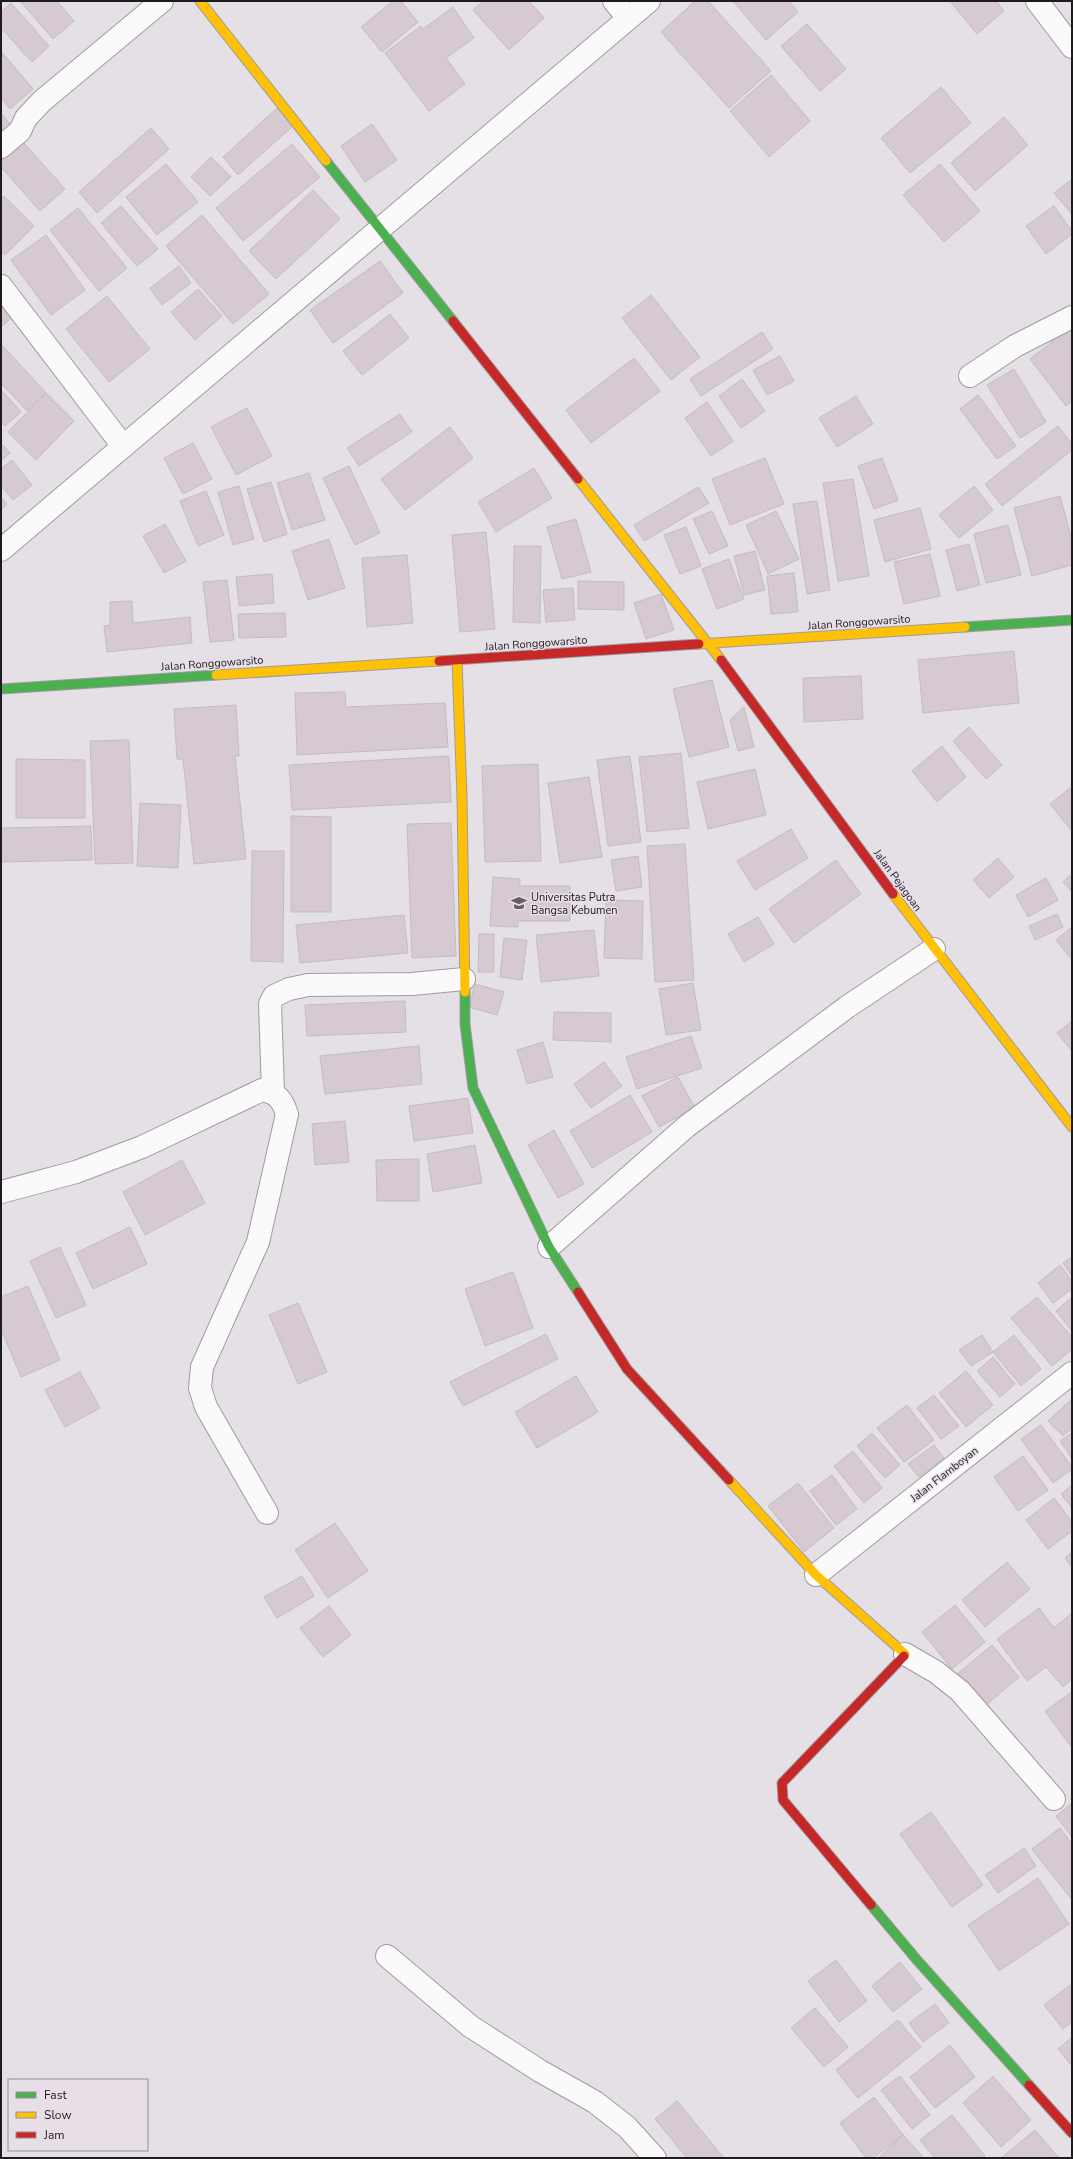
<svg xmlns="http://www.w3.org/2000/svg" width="1073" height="2159" font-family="'Nunito Sans',sans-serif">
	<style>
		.building { fill: #d6c9d1; stroke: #c2bdc1 }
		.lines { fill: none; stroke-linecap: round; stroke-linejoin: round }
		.street-casing { stroke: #9f9b9f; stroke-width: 24 }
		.fast-casing { stroke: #9f9b9f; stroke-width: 11 }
		.slow-casing { stroke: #9f9b9f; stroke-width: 11 }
		.jam-casing { stroke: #9f9b9f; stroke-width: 11 }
		.street { stroke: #fbfafb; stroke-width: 22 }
		.fast { stroke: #4caf50; stroke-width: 9 }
		.slow { stroke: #ffc107; stroke-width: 9 }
		.jam { stroke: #c62828; stroke-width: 9 }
		.labels { text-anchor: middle; stroke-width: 3; stroke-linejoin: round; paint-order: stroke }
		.street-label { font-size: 11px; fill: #1e1b1e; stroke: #e7dee7 }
		.poi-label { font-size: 11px; fill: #1e1b1e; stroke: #e7dee7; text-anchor: start }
	</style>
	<rect width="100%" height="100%" fill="#e5e0e5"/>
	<g class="building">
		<path d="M 20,1 L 57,1 L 74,21 L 53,39 Z"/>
		<path d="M 393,1 L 401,1 L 418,22 L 382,52 L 361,27 Z"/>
		<path d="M 483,1 L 529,1 L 544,18 L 509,50 L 473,10 Z"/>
		<path d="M 695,1 L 708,1 L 771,71 L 729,108 L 661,32 Z"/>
		<path d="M 733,1 L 789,1 L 798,12 L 766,40 Z"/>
		<path d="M 950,1 L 996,1 L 1004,11 L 977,34 Z"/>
		<path d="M 11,3 L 49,46 L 32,62 L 1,28 L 1,12 Z"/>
		<path d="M 453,7 L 474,38 L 446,58 L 465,84 L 429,111 L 385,53 L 421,26 L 423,29 Z"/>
		<path d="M 807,24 L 846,69 L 820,91 L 781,46 Z"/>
		<path d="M 1,51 L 33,89 L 10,109 L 1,98 Z"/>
		<path d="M 771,75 L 810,121 L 769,157 L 730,111 Z"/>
		<path d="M 941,87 L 971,123 L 910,173 L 881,138 Z"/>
		<path d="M 277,108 L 293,126 L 238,175 L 223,157 Z"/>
		<path d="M 1,113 L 15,130 L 1,141 Z"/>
		<path d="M 1004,117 L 1028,145 L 975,191 L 951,163 Z"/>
		<path d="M 372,124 L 397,160 L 365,182 L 341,146 Z"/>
		<path d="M 151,128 L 169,149 L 97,213 L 79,192 Z"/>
		<path d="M 23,142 L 65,189 L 40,211 L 1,167 L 1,161 Z"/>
		<path d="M 292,144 L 320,177 L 243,241 L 216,208 Z"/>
		<path d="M 211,157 L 231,177 L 210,196 L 191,177 Z"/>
		<path d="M 166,164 L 198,202 L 157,235 L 126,197 Z"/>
		<path d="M 940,164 L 980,211 L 944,242 L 903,195 Z"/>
		<path d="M 1072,179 L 1072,214 L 1054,193 Z"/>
		<path d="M 313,190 L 340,219 L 276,279 L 249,251 Z"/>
		<path d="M 4,196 L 34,226 L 5,255 L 1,252 L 1,199 Z"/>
		<path d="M 121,206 L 158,249 L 137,266 L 101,223 Z"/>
		<path d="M 1054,206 L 1072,231 L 1072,234 L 1046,254 L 1026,226 Z"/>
		<path d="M 78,208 L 127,268 L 99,291 L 50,230 Z"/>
		<path d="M 202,215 L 269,294 L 233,324 L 166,246 Z"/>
		<path d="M 46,235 L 85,290 L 51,315 L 11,260 Z"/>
		<path d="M 380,261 L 403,293 L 333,343 L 310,310 Z"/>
		<path d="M 179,266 L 191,283 L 162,305 L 150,288 Z"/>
		<path d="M 198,289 L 222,316 L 195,340 L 171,312 Z"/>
		<path d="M 651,295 L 700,357 L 671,380 L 622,318 Z"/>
		<path d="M 107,296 L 150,349 L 109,382 L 66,329 Z"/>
		<path d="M 1,297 L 15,315 L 1,327 Z"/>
		<path d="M 390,314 L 409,338 L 362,375 L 343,351 Z"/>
		<path d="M 1072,326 L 1072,401 L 1066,406 L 1030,359 Z"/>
		<path d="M 762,332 L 773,349 L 701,396 L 690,379 Z"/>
		<path d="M 1,344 L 46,393 L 27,411 L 1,383 Z"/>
		<path d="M 780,356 L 794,381 L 767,395 L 753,370 Z"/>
		<path d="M 634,358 L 660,391 L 591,443 L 566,410 Z"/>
		<path d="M 1014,369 L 1046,422 L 1020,438 L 987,385 Z"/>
		<path d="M 742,379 L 765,411 L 741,428 L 719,396 Z"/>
		<path d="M 1,390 L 21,412 L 5,426 L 1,422 Z"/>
		<path d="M 46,393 L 74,421 L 36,460 L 8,432 Z"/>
		<path d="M 978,395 L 1016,446 L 997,459 L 960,409 Z"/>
		<path d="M 856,396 L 873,424 L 837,447 L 819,418 Z"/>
		<path d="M 707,402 L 733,441 L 711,456 L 685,418 Z"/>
		<path d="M 247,408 L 272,456 L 236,475 L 211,427 Z"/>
		<path d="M 400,414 L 412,432 L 359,466 L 347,448 Z"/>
		<path d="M 1058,426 L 1072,444 L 1072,450 L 1002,506 L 985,484 Z"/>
		<path d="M 450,427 L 473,458 L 405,510 L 381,479 Z"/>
		<path d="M 1,443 L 10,453 L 1,461 Z"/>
		<path d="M 193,443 L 212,479 L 183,494 L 164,458 Z"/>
		<path d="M 765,458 L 784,504 L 730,525 L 712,479 Z"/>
		<path d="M 882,458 L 898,500 L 874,509 L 858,466 Z"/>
		<path d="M 12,460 L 32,485 L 13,500 L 1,486 L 1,469 Z"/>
		<path d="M 349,466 L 380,533 L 355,545 L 323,478 Z"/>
		<path d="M 534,468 L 552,498 L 496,532 L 478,502 Z"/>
		<path d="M 309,473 L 325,520 L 292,530 L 277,483 Z"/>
		<path d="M 853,479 L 869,576 L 838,581 L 823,483 Z"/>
		<path d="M 271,482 L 287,534 L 264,542 L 247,489 Z"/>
		<path d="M 239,486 L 254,539 L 233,545 L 218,492 Z"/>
		<path d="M 974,486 L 993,510 L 959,538 L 939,515 Z"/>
		<path d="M 698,487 L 709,503 L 644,541 L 634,525 Z"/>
		<path d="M 206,491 L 224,535 L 198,546 L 180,501 Z"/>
		<path d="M 1060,496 L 1072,540 L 1072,565 L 1032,576 L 1014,508 Z"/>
		<path d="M 1,497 L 7,504 L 1,510 Z"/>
		<path d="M 817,501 L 830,590 L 807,594 L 793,504 Z"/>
		<path d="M 920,508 L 931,549 L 885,562 L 874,520 Z"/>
		<path d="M 712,511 L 728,546 L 709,554 L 693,519 Z"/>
		<path d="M 776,511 L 799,559 L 768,574 L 746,525 Z"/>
		<path d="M 576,519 L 591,572 L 562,579 L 547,527 Z"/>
		<path d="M 165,524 L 186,561 L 164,573 L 143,536 Z"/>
		<path d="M 1008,525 L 1021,575 L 986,583 L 974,534 Z"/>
		<path d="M 686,527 L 701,566 L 680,574 L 664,535 Z"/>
		<path d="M 486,532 L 495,629 L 460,632 L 452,535 Z"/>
		<path d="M 329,539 L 345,588 L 308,600 L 292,551 Z"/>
		<path d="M 969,544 L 980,585 L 957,591 L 946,550 Z"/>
		<path d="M 514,546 L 541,546 L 540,623 L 513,622 Z"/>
		<path d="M 755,551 L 765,590 L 744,595 L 734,556 Z"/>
		<path d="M 930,554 L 940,596 L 904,604 L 894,562 Z"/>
		<path d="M 407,555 L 413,623 L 367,627 L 362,558 Z"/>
		<path d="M 729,559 L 744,599 L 717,609 L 702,569 Z"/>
		<path d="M 794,573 L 798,612 L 771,614 L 767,576 Z"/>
		<path d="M 272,574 L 274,603 L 239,606 L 236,577 Z"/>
		<path d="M 227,580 L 234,640 L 210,642 L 203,582 Z"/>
		<path d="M 578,581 L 624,582 L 624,610 L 578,609 Z"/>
		<path d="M 573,588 L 575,620 L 546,622 L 543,590 Z"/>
		<path d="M 661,594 L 674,630 L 646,639 L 634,603 Z"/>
		<path d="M 132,601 L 133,623 L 190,617 L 192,643 L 107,652 L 104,626 L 110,625 L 110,602 Z"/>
		<path d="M 285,613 L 286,637 L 239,638 L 238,614 Z"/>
		<path d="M 1014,651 L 1019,703 L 923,713 L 918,660 Z"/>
		<path d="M 861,676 L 863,719 L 804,722 L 803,678 Z"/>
		<path d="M 712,680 L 729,747 L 689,757 L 673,689 Z"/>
		<path d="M 345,692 L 346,707 L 445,703 L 448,747 L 297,755 L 295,693 Z"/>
		<path d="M 236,705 L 239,756 L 235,756 L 246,859 L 194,864 L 183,759 L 177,759 L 174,709 Z"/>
		<path d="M 744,707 L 754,747 L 738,751 L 730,720 Z"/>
		<path d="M 969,727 L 1002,765 L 986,779 L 953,741 Z"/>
		<path d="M 129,740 L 133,863 L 95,864 L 90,741 Z"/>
		<path d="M 942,746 L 966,777 L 937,802 L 912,771 Z"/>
		<path d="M 681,753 L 689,828 L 647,832 L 639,757 Z"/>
		<path d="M 449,756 L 451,802 L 292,810 L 289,765 Z"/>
		<path d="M 630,756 L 641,842 L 608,846 L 597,760 Z"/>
		<path d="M 16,759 L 85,760 L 85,818 L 16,818 Z"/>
		<path d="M 538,764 L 541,861 L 485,862 L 482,766 Z"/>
		<path d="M 755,769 L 766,815 L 708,829 L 697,782 Z"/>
		<path d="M 589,777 L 602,857 L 560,863 L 548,783 Z"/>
		<path d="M 1070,788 L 1072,790 L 1072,831 L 1050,804 Z"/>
		<path d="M 140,803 L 181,805 L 178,868 L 137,866 Z"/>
		<path d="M 291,816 L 331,817 L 331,912 L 291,912 Z"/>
		<path d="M 451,823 L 456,956 L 412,958 L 407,824 Z"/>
		<path d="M 91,826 L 92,860 L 1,862 L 1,828 Z"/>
		<path d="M 791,829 L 808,858 L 755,890 L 737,861 Z"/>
		<path d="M 685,844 L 694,980 L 655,982 L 647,846 Z"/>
		<path d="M 252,851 L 284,851 L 283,962 L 251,961 Z"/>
		<path d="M 638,856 L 642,887 L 616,891 L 611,860 Z"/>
		<path d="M 998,858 L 1014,877 L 989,898 L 973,880 Z"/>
		<path d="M 836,860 L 861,894 L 794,943 L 769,909 Z"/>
		<path d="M 1072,874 L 1072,892 L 1063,882 Z"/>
		<path d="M 493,877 L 520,879 L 520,886 L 570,886 L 570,921 L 518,921 L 518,927 L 490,926 Z"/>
		<path d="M 1046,878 L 1058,900 L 1028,917 L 1016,895 Z"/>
		<path d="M 606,900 L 643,901 L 642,959 L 604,958 Z"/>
		<path d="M 1057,914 L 1063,927 L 1035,940 L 1029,926 Z"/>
		<path d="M 404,915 L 408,953 L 300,963 L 296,925 Z"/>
		<path d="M 758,917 L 774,944 L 744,962 L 728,934 Z"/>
		<path d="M 1072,927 L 1072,960 L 1056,940 Z"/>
		<path d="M 594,930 L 599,976 L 541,982 L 536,935 Z"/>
		<path d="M 479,934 L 494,934 L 494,972 L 478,972 Z"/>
		<path d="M 504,938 L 527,940 L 522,980 L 500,977 Z"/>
		<path d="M 693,983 L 701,1030 L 666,1035 L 659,989 Z"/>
		<path d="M 475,984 L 504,992 L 497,1015 L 469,1007 Z"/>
		<path d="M 405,1001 L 406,1032 L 307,1036 L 305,1005 Z"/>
		<path d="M 554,1012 L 611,1013 L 611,1042 L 553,1040 Z"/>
		<path d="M 1072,1021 L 1072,1051 L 1057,1033 Z"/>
		<path d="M 691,1036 L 702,1068 L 637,1089 L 626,1057 Z"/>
		<path d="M 543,1042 L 553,1077 L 527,1084 L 517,1050 Z"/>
		<path d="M 419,1046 L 422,1084 L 325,1094 L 320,1056 Z"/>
		<path d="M 604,1062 L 622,1086 L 591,1108 L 574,1084 Z"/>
		<path d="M 678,1077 L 695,1108 L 659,1127 L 642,1096 Z"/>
		<path d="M 630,1095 L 652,1132 L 592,1168 L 570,1131 Z"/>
		<path d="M 468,1098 L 473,1133 L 414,1141 L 409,1106 Z"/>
		<path d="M 345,1121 L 349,1162 L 315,1165 L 312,1124 Z"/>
		<path d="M 554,1130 L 584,1184 L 558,1198 L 528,1145 Z"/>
		<path d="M 475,1145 L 482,1183 L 433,1192 L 427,1154 Z"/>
		<path d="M 419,1159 L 419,1201 L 377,1201 L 376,1160 Z"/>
		<path d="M 182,1160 L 205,1203 L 145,1235 L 123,1192 Z"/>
		<path d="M 130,1227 L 147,1264 L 93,1289 L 76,1253 Z"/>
		<path d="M 60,1247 L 86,1305 L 56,1318 L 30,1261 Z"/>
		<path d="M 1072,1257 L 1072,1276 L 1063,1263 Z"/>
		<path d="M 1060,1265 L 1072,1281 L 1072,1289 L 1053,1303 L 1038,1283 Z"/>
		<path d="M 513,1272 L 533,1328 L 485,1346 L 465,1289 Z"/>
		<path d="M 28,1286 L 60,1360 L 21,1377 L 1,1329 L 1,1297 Z"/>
		<path d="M 1037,1297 L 1072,1337 L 1072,1349 L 1052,1366 L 1011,1318 Z"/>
		<path d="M 1072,1297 L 1072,1331 L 1056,1311 Z"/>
		<path d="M 298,1303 L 327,1372 L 298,1384 L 269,1315 Z"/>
		<path d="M 546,1334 L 558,1359 L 463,1406 L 450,1382 Z"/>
		<path d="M 982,1335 L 993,1352 L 971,1366 L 959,1350 Z"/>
		<path d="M 1014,1335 L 1041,1369 L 1021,1386 L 993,1352 Z"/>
		<path d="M 993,1357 L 1015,1384 L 1000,1397 L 977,1371 Z"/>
		<path d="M 966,1371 L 993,1405 L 966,1427 L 939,1393 Z"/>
		<path d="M 80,1372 L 100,1408 L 65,1427 L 45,1390 Z"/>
		<path d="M 576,1376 L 598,1412 L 537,1448 L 515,1412 Z"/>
		<path d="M 934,1395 L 959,1426 L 941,1439 L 917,1408 Z"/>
		<path d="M 1072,1399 L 1072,1428 L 1063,1436 L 1048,1421 Z"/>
		<path d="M 907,1405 L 934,1440 L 904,1462 L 877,1428 Z"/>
		<path d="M 1041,1425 L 1072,1467 L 1072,1469 L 1053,1483 L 1021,1439 Z"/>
		<path d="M 872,1433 L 900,1465 L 885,1478 L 857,1446 Z"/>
		<path d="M 1072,1433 L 1072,1459 L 1060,1441 Z"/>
		<path d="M 934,1445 L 944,1458 L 919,1477 L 908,1464 Z"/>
		<path d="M 853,1451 L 882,1488 L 864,1503 L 834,1466 Z"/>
		<path d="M 1023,1456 L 1048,1490 L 1018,1511 L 994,1477 Z"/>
		<path d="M 832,1475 L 857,1509 L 836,1525 L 810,1491 Z"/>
		<path d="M 798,1483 L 834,1528 L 804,1552 L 768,1506 Z"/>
		<path d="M 1072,1485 L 1072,1508 L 1061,1494 Z"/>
		<path d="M 1054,1498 L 1072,1522 L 1072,1531 L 1048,1549 L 1026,1520 Z"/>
		<path d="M 335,1523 L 368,1571 L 328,1598 L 295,1550 Z"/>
		<path d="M 1072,1552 L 1072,1567 L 1065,1558 Z"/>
		<path d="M 1007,1562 L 1030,1589 L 985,1627 L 962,1600 Z"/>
		<path d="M 302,1576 L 314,1596 L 277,1618 L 264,1597 Z"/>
		<path d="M 955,1605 L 985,1642 L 952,1669 L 922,1632 Z"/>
		<path d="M 329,1606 L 351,1635 L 323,1657 L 300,1628 Z"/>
		<path d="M 1039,1608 L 1054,1628 L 1072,1613 L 1072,1679 L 1063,1687 L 1046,1667 L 1027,1681 L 997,1639 Z"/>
		<path d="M 992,1645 L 1019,1677 L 984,1707 L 957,1674 Z"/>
		<path d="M 1072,1692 L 1072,1748 L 1045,1711 Z"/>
		<path d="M 1072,1803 L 1072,1837 L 1056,1816 Z"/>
		<path d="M 931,1812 L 983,1885 L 952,1907 L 900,1834 Z"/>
		<path d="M 1060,1828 L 1072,1844 L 1072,1900 L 1032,1849 Z"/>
		<path d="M 1024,1848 L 1036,1866 L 998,1893 L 985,1875 Z"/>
		<path d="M 1038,1878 L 1069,1924 L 999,1971 L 968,1925 Z"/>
		<path d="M 836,1960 L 867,2001 L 839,2022 L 808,1981 Z"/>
		<path d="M 900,1962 L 922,1989 L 893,2012 L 872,1986 Z"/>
		<path d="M 1072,1984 L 1072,2022 L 1063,2029 L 1044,2005 Z"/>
		<path d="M 935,2004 L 949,2023 L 923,2042 L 909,2023 Z"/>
		<path d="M 815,2008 L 848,2047 L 824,2067 L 791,2028 Z"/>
		<path d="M 898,2020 L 921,2047 L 858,2098 L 836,2070 Z"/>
		<path d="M 1072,2037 L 1072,2066 L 1058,2049 Z"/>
		<path d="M 950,2045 L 975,2077 L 935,2108 L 910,2077 Z"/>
		<path d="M 900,2076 L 930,2115 L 912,2129 L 881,2090 Z"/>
		<path d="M 993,2076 L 1031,2120 L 1001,2147 L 963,2103 Z"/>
		<path d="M 874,2097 L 903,2135 L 873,2158 L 866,2158 L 840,2123 Z"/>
		<path d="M 677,2101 L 724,2158 L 687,2158 L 655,2119 Z"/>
		<path d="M 952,2115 L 985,2156 L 982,2158 L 935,2158 L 920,2140 Z"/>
		<path d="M 1035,2130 L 1059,2158 L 1001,2158 Z"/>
		<path d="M 903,2135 L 924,2158 L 878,2158 Z"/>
	</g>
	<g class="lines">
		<defs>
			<g id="street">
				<path d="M 614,1 L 628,18"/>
				<path d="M 1037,1 L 1072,47"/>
				<path d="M 1,147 L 20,131 L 26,118 L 42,101 L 162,1"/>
				<path d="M 1,286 L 123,446"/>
				<path d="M 970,376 L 1015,346 L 1072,317"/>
				<path d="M 1,550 L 649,1"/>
				<path d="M 273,1092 L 270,1004 L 274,996 L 289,989 L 308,985 L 412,984 L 464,979"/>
				<path d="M 1,1192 L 76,1172 L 142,1147 L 262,1090 C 277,1093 282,1099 287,1114 L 258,1242 L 202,1367 L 200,1388 L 206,1407 L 267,1513"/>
				<path d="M 549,1247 L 687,1126 L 847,1007 L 934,949"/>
				<path d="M 816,1575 L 1072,1373"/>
				<path d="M 905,1654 L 936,1672 L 960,1691 L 1054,1799"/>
				<path d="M 387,1956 L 470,2026 L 540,2071 L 595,2102 L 627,2127 L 655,2158"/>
			</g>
			<g id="fast">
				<path d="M 326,161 L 453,321"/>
				<path d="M 965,627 L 1072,620"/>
				<path d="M 1,689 L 216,675"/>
				<path d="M 465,992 L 465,1024 L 473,1088 L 549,1247 L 578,1292"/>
				<path d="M 871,1905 L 917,1960 L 1029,2085"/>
			</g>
			<g id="slow">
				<path d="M 200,1 L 326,161"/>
				<path d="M 578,479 L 721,660"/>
				<path d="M 699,644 L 965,627"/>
				<path d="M 457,660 L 462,797 L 465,992"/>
				<path d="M 216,675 L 439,661"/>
				<path d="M 893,894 L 1072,1127"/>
				<path d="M 729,1480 L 816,1575 L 905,1654 L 904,1656"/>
			</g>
			<g id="jam">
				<path d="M 453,321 L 578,479"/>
				<path d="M 721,660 L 893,894"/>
				<path d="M 439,661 L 699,644"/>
				<path d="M 578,1292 L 627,1369 L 729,1480"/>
				<path d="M 871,1905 L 783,1800 L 782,1783 L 904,1656"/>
				<path d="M 1029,2085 L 1072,2133"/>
			</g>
		</defs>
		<use href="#street" class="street-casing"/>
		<use href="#fast" class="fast-casing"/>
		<use href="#slow" class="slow-casing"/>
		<use href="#jam" class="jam-casing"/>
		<use href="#street" class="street"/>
		<use href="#fast" class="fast"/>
		<use href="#slow" class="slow"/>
		<use href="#jam" class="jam"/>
	</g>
	<defs>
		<symbol id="university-bare" viewBox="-9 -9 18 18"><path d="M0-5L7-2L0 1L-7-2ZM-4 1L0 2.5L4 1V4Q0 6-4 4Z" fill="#646064" stroke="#e7dee7" stroke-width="2.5" paint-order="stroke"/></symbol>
	</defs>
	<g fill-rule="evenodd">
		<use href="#university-bare" x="508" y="892" width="22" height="22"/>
	</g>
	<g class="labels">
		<g class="street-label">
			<text transform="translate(859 622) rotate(-4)" y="4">Jalan Ronggowarsito</text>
			<text transform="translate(536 643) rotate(-4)" y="4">Jalan Ronggowarsito</text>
			<text transform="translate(212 663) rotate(-4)" y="4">Jalan Ronggowarsito</text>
			<text transform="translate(898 880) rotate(54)" y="4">Jalan Pejagoan</text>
			<text transform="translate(944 1474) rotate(-38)" y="4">Jalan Flamboyan</text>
		</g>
		<g class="poi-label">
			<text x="531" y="901">Universitas Putra<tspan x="531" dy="13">Bangsa Kebumen</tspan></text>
		</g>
	</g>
	<rect width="1073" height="2159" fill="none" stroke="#1e1b1e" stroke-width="4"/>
	<rect x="8" y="2079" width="140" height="72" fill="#e7dee7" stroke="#979097"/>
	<rect x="16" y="2092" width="20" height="6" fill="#4caf50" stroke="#979097"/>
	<text x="44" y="2099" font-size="12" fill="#1e1b1e">Fast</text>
	<rect x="16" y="2112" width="20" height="6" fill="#ffc107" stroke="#979097"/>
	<text x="44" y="2119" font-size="12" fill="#1e1b1e">Slow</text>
	<rect x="16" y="2132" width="20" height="6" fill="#c62828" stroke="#979097"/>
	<text x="44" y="2139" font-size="12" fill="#1e1b1e">Jam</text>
</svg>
